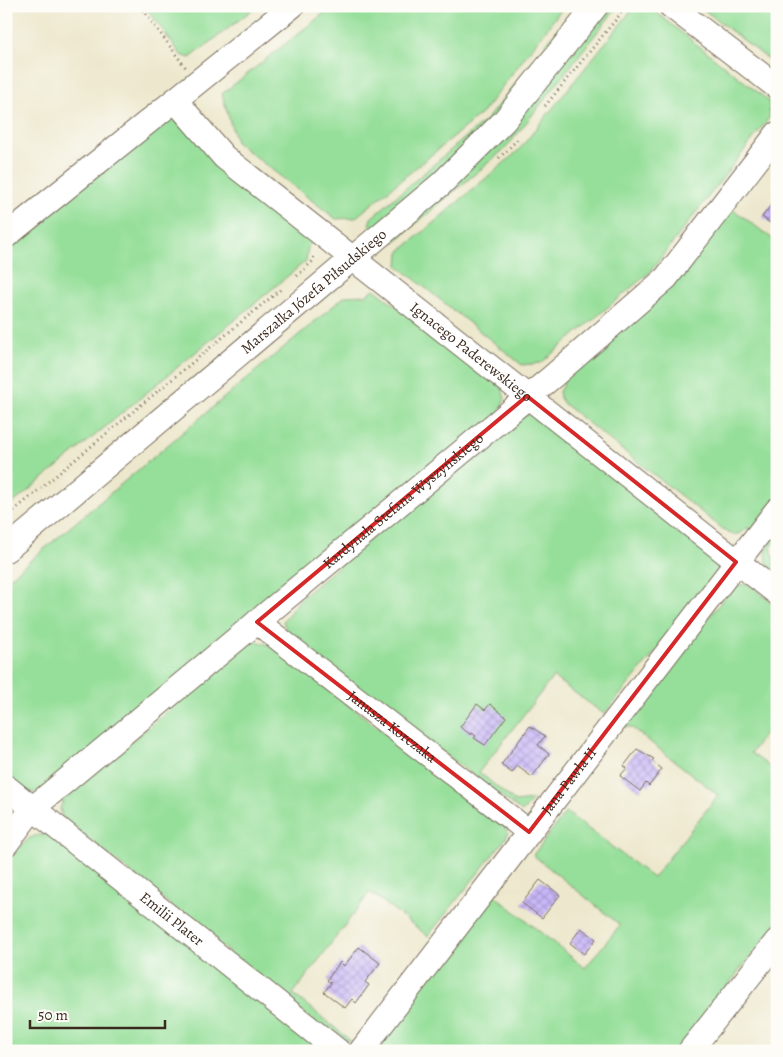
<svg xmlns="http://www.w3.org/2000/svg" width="783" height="1057" font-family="Alegreya,serif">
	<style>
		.green { fill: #96df9a; stroke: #68845c }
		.building { fill: url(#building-cross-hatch) }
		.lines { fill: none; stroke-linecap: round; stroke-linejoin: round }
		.minor-casing { stroke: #796c5b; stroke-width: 26 }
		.path { stroke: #796c5b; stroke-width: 3; stroke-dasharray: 1 4; stroke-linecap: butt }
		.minor { stroke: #fff; stroke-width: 24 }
		.marked { fill: none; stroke: #d62828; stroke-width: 4; stroke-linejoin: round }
		.labels { text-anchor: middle; stroke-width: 4.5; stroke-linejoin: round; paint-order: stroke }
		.street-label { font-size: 15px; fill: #3b2a1e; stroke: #fdfcf7 }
	</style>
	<defs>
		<pattern id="building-cross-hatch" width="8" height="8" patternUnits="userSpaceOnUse" patternTransform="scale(1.25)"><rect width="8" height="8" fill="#c8b7f9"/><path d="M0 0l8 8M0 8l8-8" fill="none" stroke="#a495c9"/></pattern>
	</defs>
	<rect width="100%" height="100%" fill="#fdfcf7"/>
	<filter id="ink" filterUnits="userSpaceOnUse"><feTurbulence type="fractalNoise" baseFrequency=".02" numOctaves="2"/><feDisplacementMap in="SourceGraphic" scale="10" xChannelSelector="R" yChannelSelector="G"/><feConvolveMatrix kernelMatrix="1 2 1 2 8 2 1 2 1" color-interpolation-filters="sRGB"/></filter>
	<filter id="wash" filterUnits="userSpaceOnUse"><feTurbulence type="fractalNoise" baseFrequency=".0096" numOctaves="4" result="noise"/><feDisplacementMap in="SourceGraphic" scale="20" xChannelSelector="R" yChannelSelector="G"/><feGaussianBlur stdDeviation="1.12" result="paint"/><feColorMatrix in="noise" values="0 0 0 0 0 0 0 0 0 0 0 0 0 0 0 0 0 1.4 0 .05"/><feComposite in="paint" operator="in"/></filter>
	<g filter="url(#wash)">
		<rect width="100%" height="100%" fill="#ede8cd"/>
		<g class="green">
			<path d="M 145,6 L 257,6 L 190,58 L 181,55 Z"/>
			<path d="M 333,6 L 564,6 L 482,113 L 355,218 L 336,219 L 236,142 L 222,94 Z"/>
			<path d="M 576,6 L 581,6 L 493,119 L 374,231 L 369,225 L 371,218 L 487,119 Z"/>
			<path d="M 602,6 L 618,6 L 507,147 L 394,242 L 388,242 Z"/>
			<path d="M 648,6 L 769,101 L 770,117 L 650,272 L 541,363 L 522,365 L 398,266 L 399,252 L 518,151 L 631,11 Z"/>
			<path d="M 699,6 L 777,6 L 777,66 Z"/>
			<path d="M 173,120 L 188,129 L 315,240 L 308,247 L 306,261 L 6,509 L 6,246 L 161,121 Z"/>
			<path d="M 731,208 L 777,242 L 777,498 L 751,530 L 747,528 C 740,534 737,536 728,533 L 564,404 L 560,398 L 559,391 L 564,384 L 561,380 Z"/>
			<path d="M 374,289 L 502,388 L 505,399 L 499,413 L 43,793 L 27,792 L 6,776 L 6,581 L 345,296 L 366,295 Z"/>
			<path d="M 530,414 L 545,421 L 711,552 L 718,569 L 716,579 L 604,714 L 553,677 L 479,772 L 515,802 L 533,800 L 522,812 L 288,636 L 283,621 L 302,597 L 516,418 Z"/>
			<path d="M 777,527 L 777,539 L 771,547 L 777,573 L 767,563 L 766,551 L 769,545 L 765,542 Z"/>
			<path d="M 735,584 L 750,585 L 777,607 L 777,718 L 751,753 L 777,772 L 777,923 L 676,1051 L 371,1051 L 493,894 L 585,968 L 620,925 L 533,855 L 566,812 L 653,878 L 718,795 L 631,727 L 624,727 Z"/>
			<path d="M 253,640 L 269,645 L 500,820 L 508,832 L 506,838 L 428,936 L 370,892 L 293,994 L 351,1041 L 337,1040 L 62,817 L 60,808 L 65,797 Z"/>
			<path d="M 38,835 L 51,835 L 323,1051 L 6,1051 L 6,859 L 30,838 Z"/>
		</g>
		<g id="blocks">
			<g class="building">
				<path d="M 774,201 L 777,203 L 777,228 L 762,217 Z"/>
				<path d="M 477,704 L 485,710 L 490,704 L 506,717 L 485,745 L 474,738 L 476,736 L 472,733 L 471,735 L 460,727 Z"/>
				<path d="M 530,726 L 545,736 L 538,745 L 549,754 L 532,777 L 517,766 L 512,773 L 501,765 Z"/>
				<path d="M 637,749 L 654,759 L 652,761 L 662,769 L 649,786 L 646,783 L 640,791 L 620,776 L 627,768 L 624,766 Z"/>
				<path d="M 540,880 L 560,895 L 542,918 L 522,903 Z"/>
				<path d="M 581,928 L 596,939 L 584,954 L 570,943 Z"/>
				<path d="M 359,947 L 380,963 L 365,982 L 369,985 L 356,1003 L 352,999 L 345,1008 L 324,992 L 331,983 L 327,980 L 340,962 L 344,966 Z"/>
			</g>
		</g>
	</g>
	<g filter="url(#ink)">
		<use href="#blocks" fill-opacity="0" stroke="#796c5b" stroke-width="1"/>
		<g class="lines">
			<defs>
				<g id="minor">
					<path d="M 671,6 L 777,87"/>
					<path id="s1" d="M 175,100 L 224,157 L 777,593"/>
					<path d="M 6,236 L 292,6"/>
					<path id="s2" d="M 6,550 L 441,184 L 504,121 L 596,6"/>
					<path id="s3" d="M 257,622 L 529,832"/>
					<path id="s4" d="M 6,787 L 338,1051"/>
					<path id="s5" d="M 6,844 L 33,808 L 552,377 L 666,278 L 777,134"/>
					<path id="s6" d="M 361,1051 L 777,510"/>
					<path d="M 690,1051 L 777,941"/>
				</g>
			</defs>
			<use href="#minor" class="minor-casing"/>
			<g class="path">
				<path d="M 140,6 L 186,68"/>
				<path d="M 6,17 L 14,6"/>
				<path d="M 545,106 L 627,6"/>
				<path d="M 499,158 L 519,138"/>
				<path d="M 297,276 L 313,261 L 314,254"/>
				<path d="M 6,517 L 281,289"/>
			</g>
			<use href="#minor" class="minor"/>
		</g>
	</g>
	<path class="marked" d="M 527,396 L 736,562 L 529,832 L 257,622 Z"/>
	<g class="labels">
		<g class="street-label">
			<text dy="5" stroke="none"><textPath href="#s2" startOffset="402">Marszałka Józefa Piłsudskiego</textPath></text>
			<text dy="5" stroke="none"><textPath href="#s1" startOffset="390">Ignacego Paderewskiego</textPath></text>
			<text dy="5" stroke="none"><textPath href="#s5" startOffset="526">Kardynała Stefana Wyszyńskiego</textPath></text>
			<text dy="5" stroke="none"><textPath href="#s3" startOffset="171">Janusza Korczaka</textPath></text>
			<text dy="5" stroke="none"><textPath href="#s6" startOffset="341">Jana Pawła II</textPath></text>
			<text dy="5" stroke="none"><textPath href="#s4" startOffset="212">Emilii Plater</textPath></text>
		</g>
	</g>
	<rect width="783" height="1057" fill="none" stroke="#fdfcf7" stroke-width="25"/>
	<path d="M30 1020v8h135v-8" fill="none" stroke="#3b2a1e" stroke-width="2.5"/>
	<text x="38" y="1020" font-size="15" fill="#3b2a1e" stroke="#fdfcf7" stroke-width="4" paint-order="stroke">50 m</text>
</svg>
